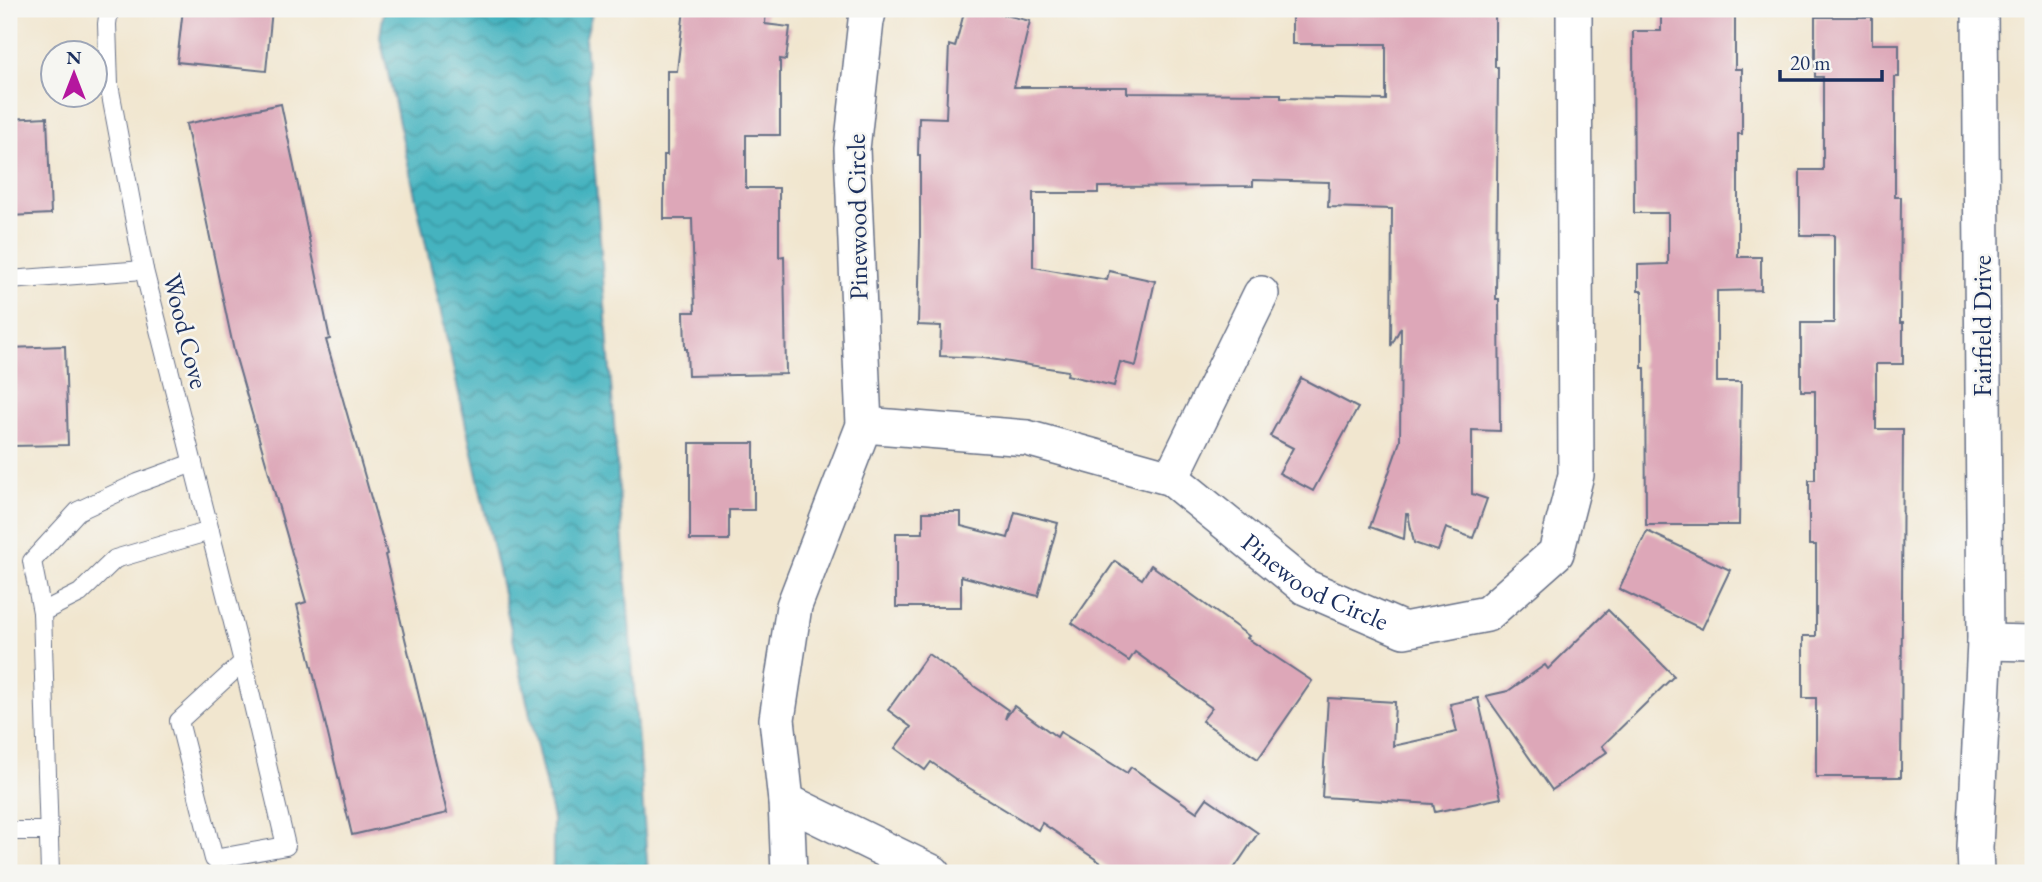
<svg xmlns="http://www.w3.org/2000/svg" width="2042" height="882" font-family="'EB Garamond',serif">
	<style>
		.water { fill: url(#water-waves); stroke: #30718e; stroke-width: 2 }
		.building { fill: #dda7b8 }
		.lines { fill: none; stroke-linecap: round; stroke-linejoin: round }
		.service-casing { stroke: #666f86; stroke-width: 20 }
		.minor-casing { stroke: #666f86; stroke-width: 38 }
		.service { stroke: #fff; stroke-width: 18 }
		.minor { stroke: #fff; stroke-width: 35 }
		.labels { text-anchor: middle; stroke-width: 5; stroke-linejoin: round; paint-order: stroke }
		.street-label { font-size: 26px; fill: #1b2f5e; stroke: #f6f6f2 }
	</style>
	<defs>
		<pattern id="water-waves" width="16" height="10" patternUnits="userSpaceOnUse" patternTransform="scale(1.75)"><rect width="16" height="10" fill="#44b3bf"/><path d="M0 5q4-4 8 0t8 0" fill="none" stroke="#38929e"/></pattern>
	</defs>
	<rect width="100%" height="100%" fill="#f6f6f2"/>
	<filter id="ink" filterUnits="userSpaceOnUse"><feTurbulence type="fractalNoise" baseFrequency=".0143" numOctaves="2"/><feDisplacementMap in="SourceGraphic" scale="14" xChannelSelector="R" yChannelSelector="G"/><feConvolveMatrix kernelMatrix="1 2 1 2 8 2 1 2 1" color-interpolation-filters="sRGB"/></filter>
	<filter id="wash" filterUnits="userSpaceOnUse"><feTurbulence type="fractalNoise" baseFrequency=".00686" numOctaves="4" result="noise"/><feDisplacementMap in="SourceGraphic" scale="28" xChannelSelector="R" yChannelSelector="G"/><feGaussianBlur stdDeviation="1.57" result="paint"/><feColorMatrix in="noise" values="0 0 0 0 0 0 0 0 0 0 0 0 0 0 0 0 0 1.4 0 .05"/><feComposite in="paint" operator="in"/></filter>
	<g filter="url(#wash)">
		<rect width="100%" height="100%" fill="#f1e6cf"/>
		<path class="water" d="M 384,9 L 593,9 L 585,40 L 648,873 L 553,873 L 553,819 L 380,37 Z"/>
		<g id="blocks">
			<g class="building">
				<path d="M 183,9 L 272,9 L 266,71 L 177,62 Z"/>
				<path d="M 684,9 L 766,9 L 765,24 L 790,27 L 786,60 L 780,59 L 780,135 L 746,135 L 746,188 L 779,188 L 779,257 L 784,256 L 786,374 L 688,376 L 687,349 L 685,349 L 684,312 L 695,312 L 692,219 L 664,219 L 664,155 L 667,155 L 667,71 L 677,71 Z"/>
				<path d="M 965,9 L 980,9 L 1030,21 L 1014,87 L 1127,87 L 1127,93 L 1281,94 L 1281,98 L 1386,100 L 1386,44 L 1292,44 L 1292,9 L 1495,9 L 1495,67 L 1498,67 L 1496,299 L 1499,299 L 1500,431 L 1472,430 L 1472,494 L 1487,499 L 1473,538 L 1446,528 L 1438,551 L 1414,543 L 1408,514 L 1406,514 L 1404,539 L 1370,527 L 1400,441 L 1401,327 L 1391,346 L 1392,209 L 1328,207 L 1329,182 L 1253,180 L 1253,186 L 1098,187 L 1098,193 L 1033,193 L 1033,267 L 1107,280 L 1109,271 L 1155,281 L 1136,366 L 1120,362 L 1114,386 L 1067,375 L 1068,371 L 984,358 L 940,356 L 941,326 L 918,325 L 920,242 L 920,155 L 918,155 L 919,117 L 946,118 L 949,45 L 955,47 Z"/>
				<path d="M 1661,9 L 1735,9 L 1735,69 L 1742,69 L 1742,134 L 1738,134 L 1738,257 L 1761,257 L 1761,290 L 1717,291 L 1717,382 L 1741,382 L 1739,525 L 1646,525 L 1645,368 L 1642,368 L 1642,291 L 1638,291 L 1638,265 L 1668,264 L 1668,213 L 1634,213 L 1633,31 L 1661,31 Z"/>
				<path d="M 1815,17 L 1872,17 L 1872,44 L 1899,44 L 1899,77 L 1895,77 L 1895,197 L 1901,197 L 1900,323 L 1903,323 L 1903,364 L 1876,364 L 1876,429 L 1903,429 L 1901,777 L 1816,777 L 1816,698 L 1803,698 L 1803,636 L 1816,636 L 1816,545 L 1809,545 L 1809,480 L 1815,480 L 1815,391 L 1801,391 L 1801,323 L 1834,323 L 1834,235 L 1800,235 L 1800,170 L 1823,170 L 1823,77 L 1815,77 Z"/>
				<path d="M 281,104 L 330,339 L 326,340 L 387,554 L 385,555 L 447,813 L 352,835 L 297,605 L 306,602 L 234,351 L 186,124 Z"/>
				<path d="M 47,117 L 51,214 L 9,216 L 9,119 Z"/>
				<path d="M 65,346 L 68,445 L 9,446 L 9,348 Z"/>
				<path d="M 1301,378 L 1358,408 L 1313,491 L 1279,473 L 1293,448 L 1270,436 Z"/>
				<path d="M 690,443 L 754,443 L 754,510 L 729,510 L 729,540 L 690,540 Z"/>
				<path d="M 923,512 L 961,512 L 961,526 L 1008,538 L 1015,512 L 1058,523 L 1038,596 L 961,576 L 961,607 L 896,607 L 896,533 L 923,533 Z"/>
				<path d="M 1647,531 L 1730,570 L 1702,629 L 1619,589 Z"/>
				<path d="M 1115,561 L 1142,579 L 1151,565 L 1249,636 L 1247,638 L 1312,681 L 1258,759 L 1202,721 L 1212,708 L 1135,652 L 1129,661 L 1072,623 Z"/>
				<path d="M 1608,610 L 1674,676 L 1602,746 L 1607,752 L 1552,790 L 1486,696 L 1508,691 L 1545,665 L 1548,669 Z"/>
				<path d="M 928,654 L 1008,710 L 1005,719 L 1014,706 L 1057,737 L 1060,732 L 1127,773 L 1131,767 L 1197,812 L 1207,798 L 1258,833 L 1231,873 L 1116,873 L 1042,823 L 1038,830 L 961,783 L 931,762 L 925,770 L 895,748 L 911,727 L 888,710 Z"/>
				<path d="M 1328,698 L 1395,702 L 1393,746 L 1457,732 L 1450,704 L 1478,698 L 1501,798 L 1435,812 L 1433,804 L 1322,797 Z"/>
			</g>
		</g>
	</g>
	<g filter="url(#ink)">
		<use href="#blocks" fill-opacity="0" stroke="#666f86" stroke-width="2"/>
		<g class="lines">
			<defs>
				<g id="service">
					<path d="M 109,9 L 107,24 L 109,85 L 144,270 L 243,662 L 286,846 L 214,859 L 179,721 L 243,662"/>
					<path d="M 9,280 L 144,270"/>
					<path d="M 42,612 L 80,593 L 115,559 L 210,531"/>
					<path d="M 9,831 L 49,831"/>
					<path d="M 50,873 L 42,612 L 32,561 L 78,511 L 138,483 L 193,463"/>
				</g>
				<g id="minor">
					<path id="s1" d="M 864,425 L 1027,438 L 1171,478 L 1305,587 L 1404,630 L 1487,614 L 1556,553 L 1576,475 L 1574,9"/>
					<path d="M 1171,478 L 1261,294"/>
					<path d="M 1985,642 L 2033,643"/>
					<path d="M 786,801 L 933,873"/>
					<path d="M 789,873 L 786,801 L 777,719 L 794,606 L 864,425 L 852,149 L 866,21 L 869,9"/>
					<path d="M 1976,873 L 1975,848 L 1985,642 L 1980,9"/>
				</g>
			</defs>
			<use href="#service" class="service-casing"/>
			<use href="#minor" class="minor-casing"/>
			<use href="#service" class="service"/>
			<use href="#minor" class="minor"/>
		</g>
	</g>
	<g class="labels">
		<g class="street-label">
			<text transform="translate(857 217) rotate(-91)" y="9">Pinewood Circle</text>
			<text transform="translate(1982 326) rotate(-90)" y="9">Fairfield Drive</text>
			<text transform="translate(186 331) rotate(76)" y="9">Wood Cove</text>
			<text dy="9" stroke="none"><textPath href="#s1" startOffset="492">Pinewood Circle</textPath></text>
		</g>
	</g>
	<rect width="2042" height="882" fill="none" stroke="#f6f6f2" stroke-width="35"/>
	<g transform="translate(74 74)"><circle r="33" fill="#f6f6f2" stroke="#9ea6b7" stroke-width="2"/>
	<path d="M0-5L12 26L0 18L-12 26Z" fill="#b5179e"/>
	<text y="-10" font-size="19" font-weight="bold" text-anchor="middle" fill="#1b2f5e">N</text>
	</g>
	<path d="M1780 70v10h102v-10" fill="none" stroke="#1b2f5e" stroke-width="3.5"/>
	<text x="1790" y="70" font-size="21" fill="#1b2f5e" stroke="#f6f6f2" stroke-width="5" paint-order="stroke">20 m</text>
</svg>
